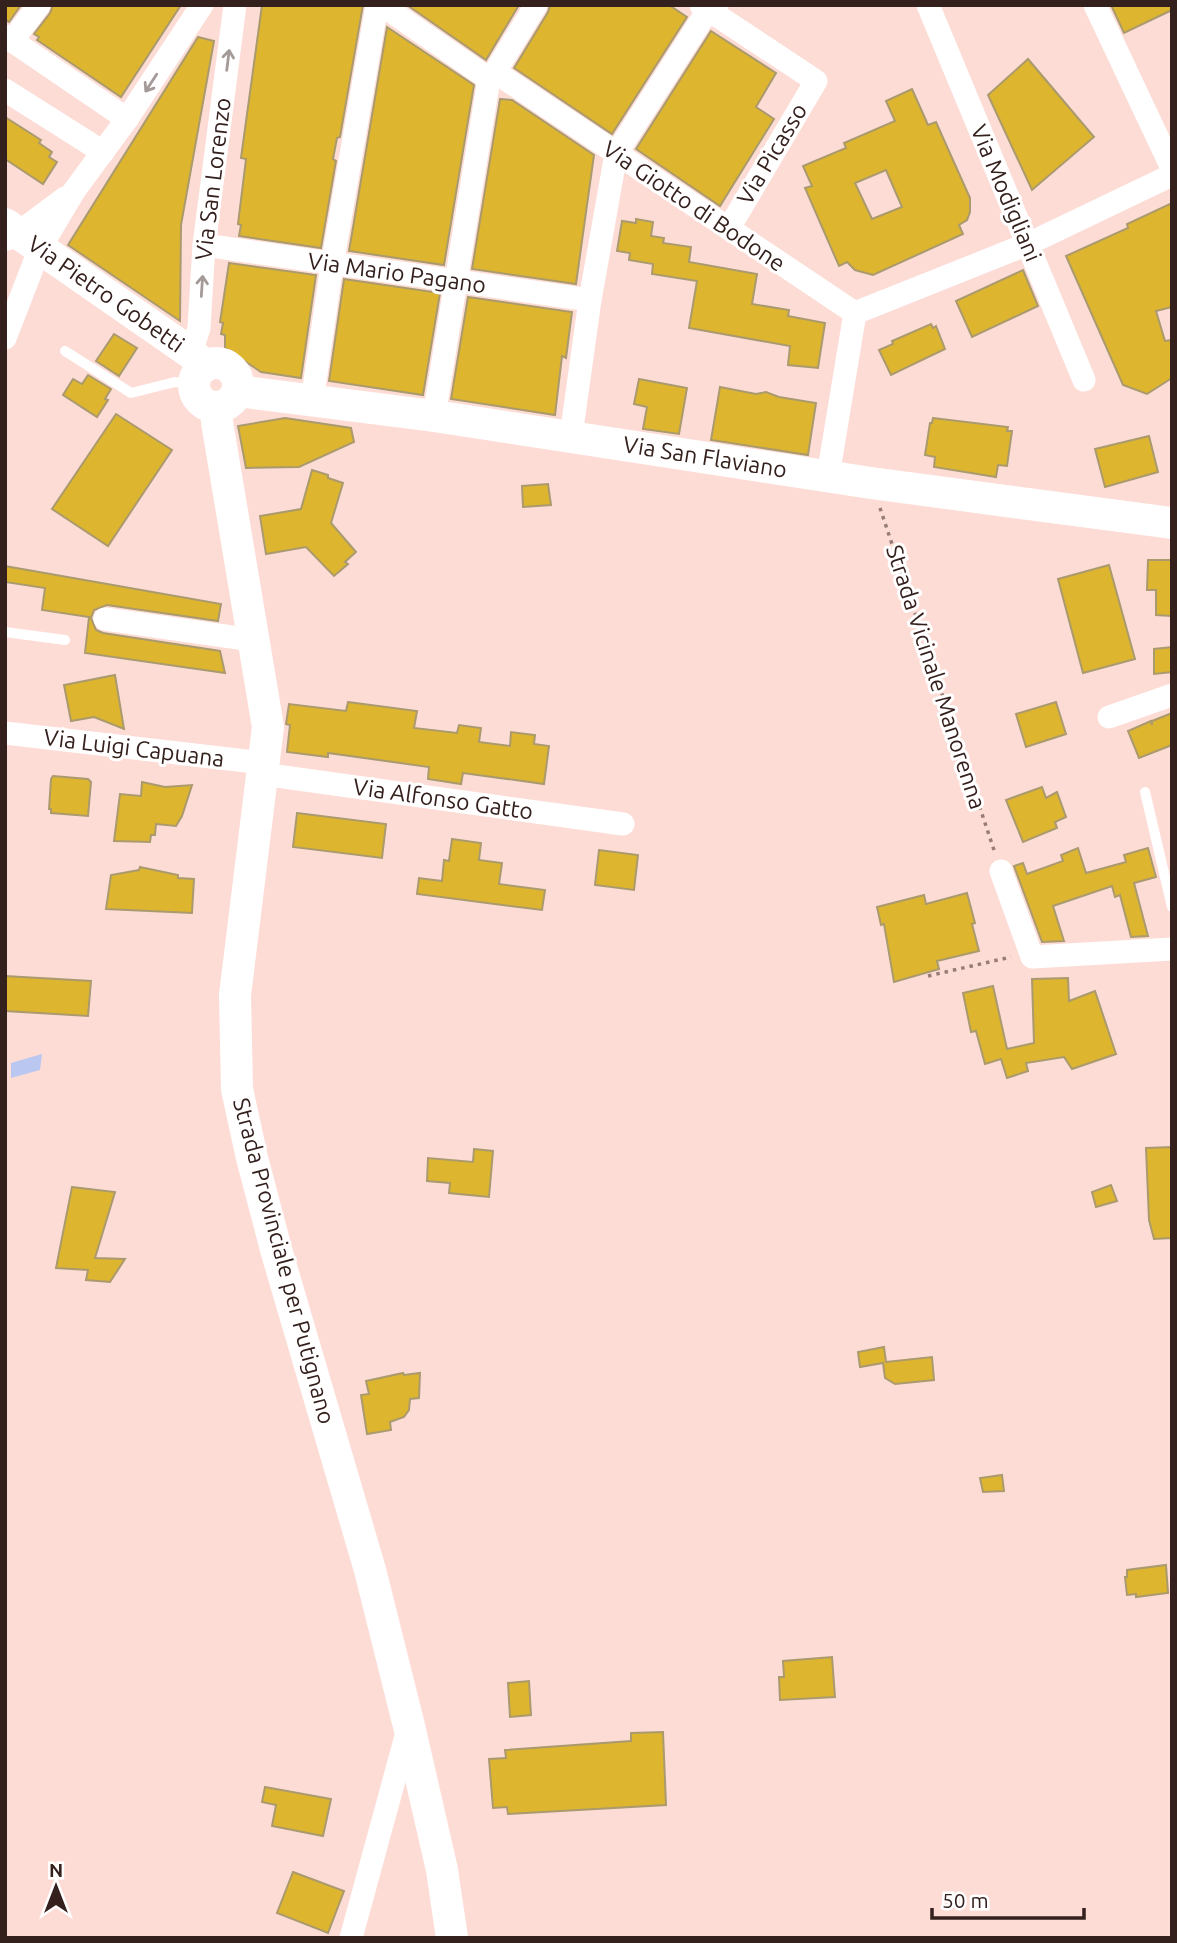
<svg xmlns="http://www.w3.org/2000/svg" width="1177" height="1943" font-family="Ubuntu,sans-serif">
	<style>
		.water { fill: #bac7f0 }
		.building { fill: #deb52f; stroke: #aa9a6e; stroke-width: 2; fill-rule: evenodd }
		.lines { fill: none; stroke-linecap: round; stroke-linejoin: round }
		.path { stroke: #977c78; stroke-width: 3.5; stroke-dasharray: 3.5 5; stroke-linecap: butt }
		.lane { stroke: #fff; stroke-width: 10 }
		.street { stroke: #fff; stroke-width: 23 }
		.secondary { stroke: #fff; stroke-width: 32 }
		.oneway { stroke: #a49b99 }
		.labels { text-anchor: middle; stroke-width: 6; stroke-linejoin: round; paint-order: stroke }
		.street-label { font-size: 23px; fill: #34201d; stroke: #fff }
	</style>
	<rect width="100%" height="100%" fill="#fddcd6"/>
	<path class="water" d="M 42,1054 L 40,1070 L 11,1078 L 11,1063 Z"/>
	<g class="building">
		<path d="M 5,5 L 21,5 L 9,22 L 5,20 Z"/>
		<path d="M 53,5 L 181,5 L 121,97 L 37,40 L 39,37 L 34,34 L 50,13 Z"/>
		<path d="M 262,5 L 363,5 L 340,137 L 337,138 L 333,159 L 336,161 L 321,248 L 239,236 L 241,225 L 238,224 L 246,159 L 241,158 Z"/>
		<path d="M 407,5 L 519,5 L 486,60 Z"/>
		<path d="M 550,5 L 669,5 L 687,17 L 612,134 L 514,68 L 548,12 Z"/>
		<path d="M 1111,5 L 1172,5 L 1172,10 L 1124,33 Z"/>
		<path d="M 387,27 L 474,85 L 444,265 L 349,251 Z"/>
		<path d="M 711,31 L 776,73 L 756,107 L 774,119 L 720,206 L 636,149 Z"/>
		<path d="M 198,37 L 214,41 L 181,225 L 180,321 L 68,245 Z"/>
		<path d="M 1028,59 L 1094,137 L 1032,190 L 988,95 Z"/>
		<path d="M 912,89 L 928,125 L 936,122 L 970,198 L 970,212 L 967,220 L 959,225 L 963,234 L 873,275 L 855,270 L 847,262 L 839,266 L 805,188 L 812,186 L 803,166 L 846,148 L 844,143 L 895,121 L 886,101 ZM 886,170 L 902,207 L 872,219 L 855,183 Z"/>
		<path d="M 500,99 L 512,100 L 594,155 L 576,284 L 472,269 Z"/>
		<path d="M 5,117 L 41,140 L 39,143 L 52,152 L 49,157 L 57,162 L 43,184 L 5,159 Z"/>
		<path d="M 1172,203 L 1172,307 L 1156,311 L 1165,341 L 1172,340 L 1172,378 L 1147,394 L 1123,385 L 1066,256 L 1128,228 L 1127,224 Z"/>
		<path d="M 636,219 L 653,222 L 651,236 L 664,238 L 663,243 L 691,247 L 689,262 L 757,274 L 752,304 L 789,310 L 788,316 L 825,323 L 818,368 L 788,365 L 790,346 L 689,328 L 697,281 L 652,274 L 653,264 L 629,260 L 630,253 L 617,251 L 622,221 L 636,223 Z"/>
		<path d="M 229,263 L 316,275 L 301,378 L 261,372 L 225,348 L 225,335 L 221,334 L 223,323 L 220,322 Z"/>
		<path d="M 1023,270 L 1038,306 L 972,337 L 956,301 Z"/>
		<path d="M 344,279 L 440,293 L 423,395 L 329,381 Z"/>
		<path d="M 468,297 L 572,312 L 566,358 L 562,356 L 555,415 L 451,399 Z"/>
		<path d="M 931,324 L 933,328 L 936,326 L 945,349 L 891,375 L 879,350 L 893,344 L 892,341 Z"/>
		<path d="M 114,334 L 137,348 L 119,376 L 96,361 Z"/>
		<path d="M 88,375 L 111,389 L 105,399 L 108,400 L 97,417 L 63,395 L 73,379 L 82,384 Z"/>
		<path d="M 639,379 L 687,388 L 679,434 L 643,429 L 647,407 L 634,404 Z"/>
		<path d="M 720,387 L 756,394 L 766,392 L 779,397 L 816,403 L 808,455 L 711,440 Z"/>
		<path d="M 116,414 L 172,450 L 108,546 L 52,509 Z"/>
		<path d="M 285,418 L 351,428 L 354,442 L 299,467 L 246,468 L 238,426 Z"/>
		<path d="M 933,418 L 1008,427 L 1007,431 L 1012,431 L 1007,466 L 998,465 L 996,477 L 934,467 L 935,457 L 925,455 L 930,423 L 932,423 Z"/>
		<path d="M 1149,436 L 1158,472 L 1105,487 L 1095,449 Z"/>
		<path d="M 312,470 L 328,475 L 328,478 L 343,483 L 331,523 L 356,552 L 345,562 L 348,564 L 334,576 L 306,547 L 266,554 L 260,516 L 301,509 Z"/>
		<path d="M 548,484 L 551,505 L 523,507 L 522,486 Z"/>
		<path d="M 1148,560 L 1172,560 L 1171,616 L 1156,615 L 1156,590 L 1147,590 Z"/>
		<path d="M 1109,565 L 1135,659 L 1083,673 L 1058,579 Z"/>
		<path d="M 5,566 L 221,604 L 218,621 L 107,605 L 94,610 L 91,618 L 96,630 L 103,633 L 220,651 L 225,673 L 85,653 L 89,617 L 42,610 L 45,588 L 5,582 Z"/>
		<path d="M 1172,647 L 1172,672 L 1154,674 L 1154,649 Z"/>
		<path d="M 115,675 L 124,729 L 94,717 L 71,721 L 64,685 Z"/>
		<path d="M 348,702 L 417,711 L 414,728 L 457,733 L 459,725 L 481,728 L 479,742 L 510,746 L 511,732 L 535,735 L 534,744 L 549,746 L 544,784 L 463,773 L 461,784 L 428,779 L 429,767 L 328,753 L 328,757 L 287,752 L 290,725 L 286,724 L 289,704 L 346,711 Z"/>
		<path d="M 1056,702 L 1066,734 L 1026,747 L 1016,714 Z"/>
		<path d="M 1172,713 L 1172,745 L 1139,758 L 1128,731 L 1151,721 L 1152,725 L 1152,721 Z"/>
		<path d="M 53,776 L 88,779 L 91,782 L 88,816 L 51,813 L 51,809 L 49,809 L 51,779 Z"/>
		<path d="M 142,782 L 165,787 L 192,785 L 182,816 L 176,826 L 156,824 L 155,835 L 151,835 L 150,842 L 114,841 L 120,794 L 141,796 Z"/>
		<path d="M 1042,787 L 1046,798 L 1057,792 L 1066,817 L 1055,822 L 1057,828 L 1023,842 L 1006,800 Z"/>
		<path d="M 297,813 L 386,824 L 382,858 L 293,847 Z"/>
		<path d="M 452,839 L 481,843 L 479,860 L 502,863 L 499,884 L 545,890 L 542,910 L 417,894 L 419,878 L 442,881 L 444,860 L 449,861 Z"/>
		<path d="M 1078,848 L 1086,873 L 1126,862 L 1124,855 L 1148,848 L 1156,877 L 1134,883 L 1148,936 L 1131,937 L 1120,895 L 1115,897 L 1112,886 L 1053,906 L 1064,941 L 1042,942 L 1014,866 L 1023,863 L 1027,874 L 1063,861 L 1061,855 Z"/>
		<path d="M 599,850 L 638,855 L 634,890 L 595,885 Z"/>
		<path d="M 140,867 L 178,875 L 178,878 L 194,879 L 192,913 L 106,909 L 111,875 L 139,870 Z"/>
		<path d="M 967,893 L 975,923 L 972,924 L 979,951 L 937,961 L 939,969 L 894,982 L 884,924 L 881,925 L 877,907 L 924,895 L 926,904 Z"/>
		<path d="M 5,976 L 91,981 L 88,1016 L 5,1011 Z"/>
		<path d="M 1068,978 L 1069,1001 L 1095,991 L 1116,1054 L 1072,1069 L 1064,1057 L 1026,1063 L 1028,1071 L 1007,1078 L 1001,1059 L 985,1064 L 976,1031 L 971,1032 L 963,993 L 993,986 L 1007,1049 L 1034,1043 L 1032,979 Z"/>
		<path d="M 1172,1147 L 1172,1238 L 1154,1239 L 1149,1220 L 1146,1148 Z"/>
		<path d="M 474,1149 L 493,1151 L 489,1197 L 449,1193 L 450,1183 L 427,1181 L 428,1158 L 473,1162 Z"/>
		<path d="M 1111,1185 L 1117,1201 L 1096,1207 L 1092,1192 Z"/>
		<path d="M 72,1187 L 115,1192 L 95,1258 L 125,1259 L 110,1282 L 86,1280 L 88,1270 L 56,1268 Z"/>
		<path d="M 884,1347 L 886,1362 L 932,1357 L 934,1380 L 895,1384 L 885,1378 L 883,1363 L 860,1367 L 858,1352 Z"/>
		<path d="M 403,1373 L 404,1375 L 420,1373 L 419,1398 L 410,1399 L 409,1410 L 404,1417 L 390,1422 L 391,1430 L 367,1434 L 361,1395 L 369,1394 L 366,1381 Z"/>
		<path d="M 1002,1475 L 1004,1491 L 983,1492 L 980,1478 Z"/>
		<path d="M 1166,1565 L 1168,1593 L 1136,1597 L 1136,1594 L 1127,1595 L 1125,1577 L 1127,1577 L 1127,1570 Z"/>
		<path d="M 832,1657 L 835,1697 L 780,1700 L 779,1677 L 784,1677 L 783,1661 Z"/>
		<path d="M 529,1681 L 531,1715 L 510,1717 L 508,1683 Z"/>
		<path d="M 663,1732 L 666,1805 L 508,1814 L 507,1807 L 493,1808 L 489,1759 L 506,1758 L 505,1750 L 631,1741 L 631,1733 Z"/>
		<path d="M 265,1787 L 331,1799 L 323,1836 L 272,1826 L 276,1805 L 262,1802 Z"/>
		<path d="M 293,1872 L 344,1891 L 328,1933 L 277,1913 Z"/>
	</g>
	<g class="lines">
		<g class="path">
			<path d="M 880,508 L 995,853"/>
			<path d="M 928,976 L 1011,957"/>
		</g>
		<g class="lane">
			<path d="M 65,351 L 131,393 L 175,382 L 195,385"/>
			<path d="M 5,632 L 65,640"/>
			<path d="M 1145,792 L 1172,907"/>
		</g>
		<g class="street">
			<path d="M 382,5 L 489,79 L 495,72 L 855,313 L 1028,244 L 1172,175"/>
			<path d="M 701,5 L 816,81 L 729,228"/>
			<path d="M 928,5 L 1084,380"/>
			<path d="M 1095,5 L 1172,168"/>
			<path d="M 5,36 L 127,119"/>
			<path d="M 12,41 L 39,5"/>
			<path d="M 495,72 L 536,5"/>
			<path d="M 5,90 L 103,152"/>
			<path d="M 8,239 L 18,233 L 65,198"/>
			<path d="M 204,245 L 590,300"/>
			<path d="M 5,338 L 40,248 L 74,191 L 127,119 L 202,5"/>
			<path d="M 191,353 L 199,328 L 204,245 L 235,5"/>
			<path d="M 312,401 L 332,265 L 377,5"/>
			<path d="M 434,416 L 489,79"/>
			<path d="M 571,436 L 590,300 L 616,154 L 708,10 L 717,5"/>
			<path d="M 828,476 L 855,313"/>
			<path d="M 105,619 L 253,640"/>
			<path d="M 1109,717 L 1172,695"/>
			<path d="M 5,733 L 263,763"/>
			<path d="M 262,774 L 623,824"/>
			<path d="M 1001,871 L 1032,957 L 1172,949"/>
			<path d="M 351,1938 L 408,1729"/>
		</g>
		<g class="secondary">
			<path d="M 5,224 L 191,353 L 205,366"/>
			<circle cx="216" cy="385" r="22"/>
			<path d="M 238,391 L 434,416 L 871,483 L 1172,523"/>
			<path d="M 216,407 L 217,422 L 268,727 L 235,995 L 237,1089 L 252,1158 L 277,1253 L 370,1570 L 409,1726 L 442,1870 L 452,1938"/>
		</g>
	</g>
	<defs><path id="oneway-shaft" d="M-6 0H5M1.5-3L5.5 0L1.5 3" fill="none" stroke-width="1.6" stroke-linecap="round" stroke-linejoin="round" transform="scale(1.75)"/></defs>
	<g class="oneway">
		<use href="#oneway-shaft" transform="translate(228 60) rotate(-83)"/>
		<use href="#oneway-shaft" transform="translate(151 83) rotate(123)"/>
		<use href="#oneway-shaft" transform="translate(202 286) rotate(-86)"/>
	</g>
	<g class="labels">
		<g class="street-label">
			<text transform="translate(772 154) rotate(-59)" y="8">Via Picasso</text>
			<text transform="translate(213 179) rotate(-83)" y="8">Via San Lorenzo</text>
			<text transform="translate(1006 193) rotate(67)" y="8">Via Modigliani</text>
			<text transform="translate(694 206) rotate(34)" y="8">Via Giotto di Bodone</text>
			<text transform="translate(397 273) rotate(8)" y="8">Via Mario Pagano</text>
			<text transform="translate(106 294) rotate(35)" y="8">Via Pietro Gobetti</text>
			<text transform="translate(705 457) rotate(9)" y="8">Via San Flaviano</text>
			<text transform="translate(936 677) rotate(72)" y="8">Strada Vicinale Manorenna</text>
			<text transform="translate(134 748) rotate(7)" y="8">Via Luigi Capuana</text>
			<text transform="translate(443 799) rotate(8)" y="8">Via Alfonso Gatto</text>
			<text transform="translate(284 1261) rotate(75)" y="8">Strada Provinciale per Putignano</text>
		</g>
	</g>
	<rect width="1177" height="1943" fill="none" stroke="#34201d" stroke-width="14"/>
	<g transform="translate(56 1887)" stroke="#ffffff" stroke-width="5" paint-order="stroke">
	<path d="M0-5L12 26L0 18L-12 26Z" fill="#34201d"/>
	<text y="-10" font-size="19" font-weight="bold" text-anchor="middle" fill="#34201d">N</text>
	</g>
	<path d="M932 1908v10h152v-10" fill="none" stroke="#34201d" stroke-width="3.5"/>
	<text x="942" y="1908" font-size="21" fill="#34201d" stroke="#ffffff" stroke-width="5" paint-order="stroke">50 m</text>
</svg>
